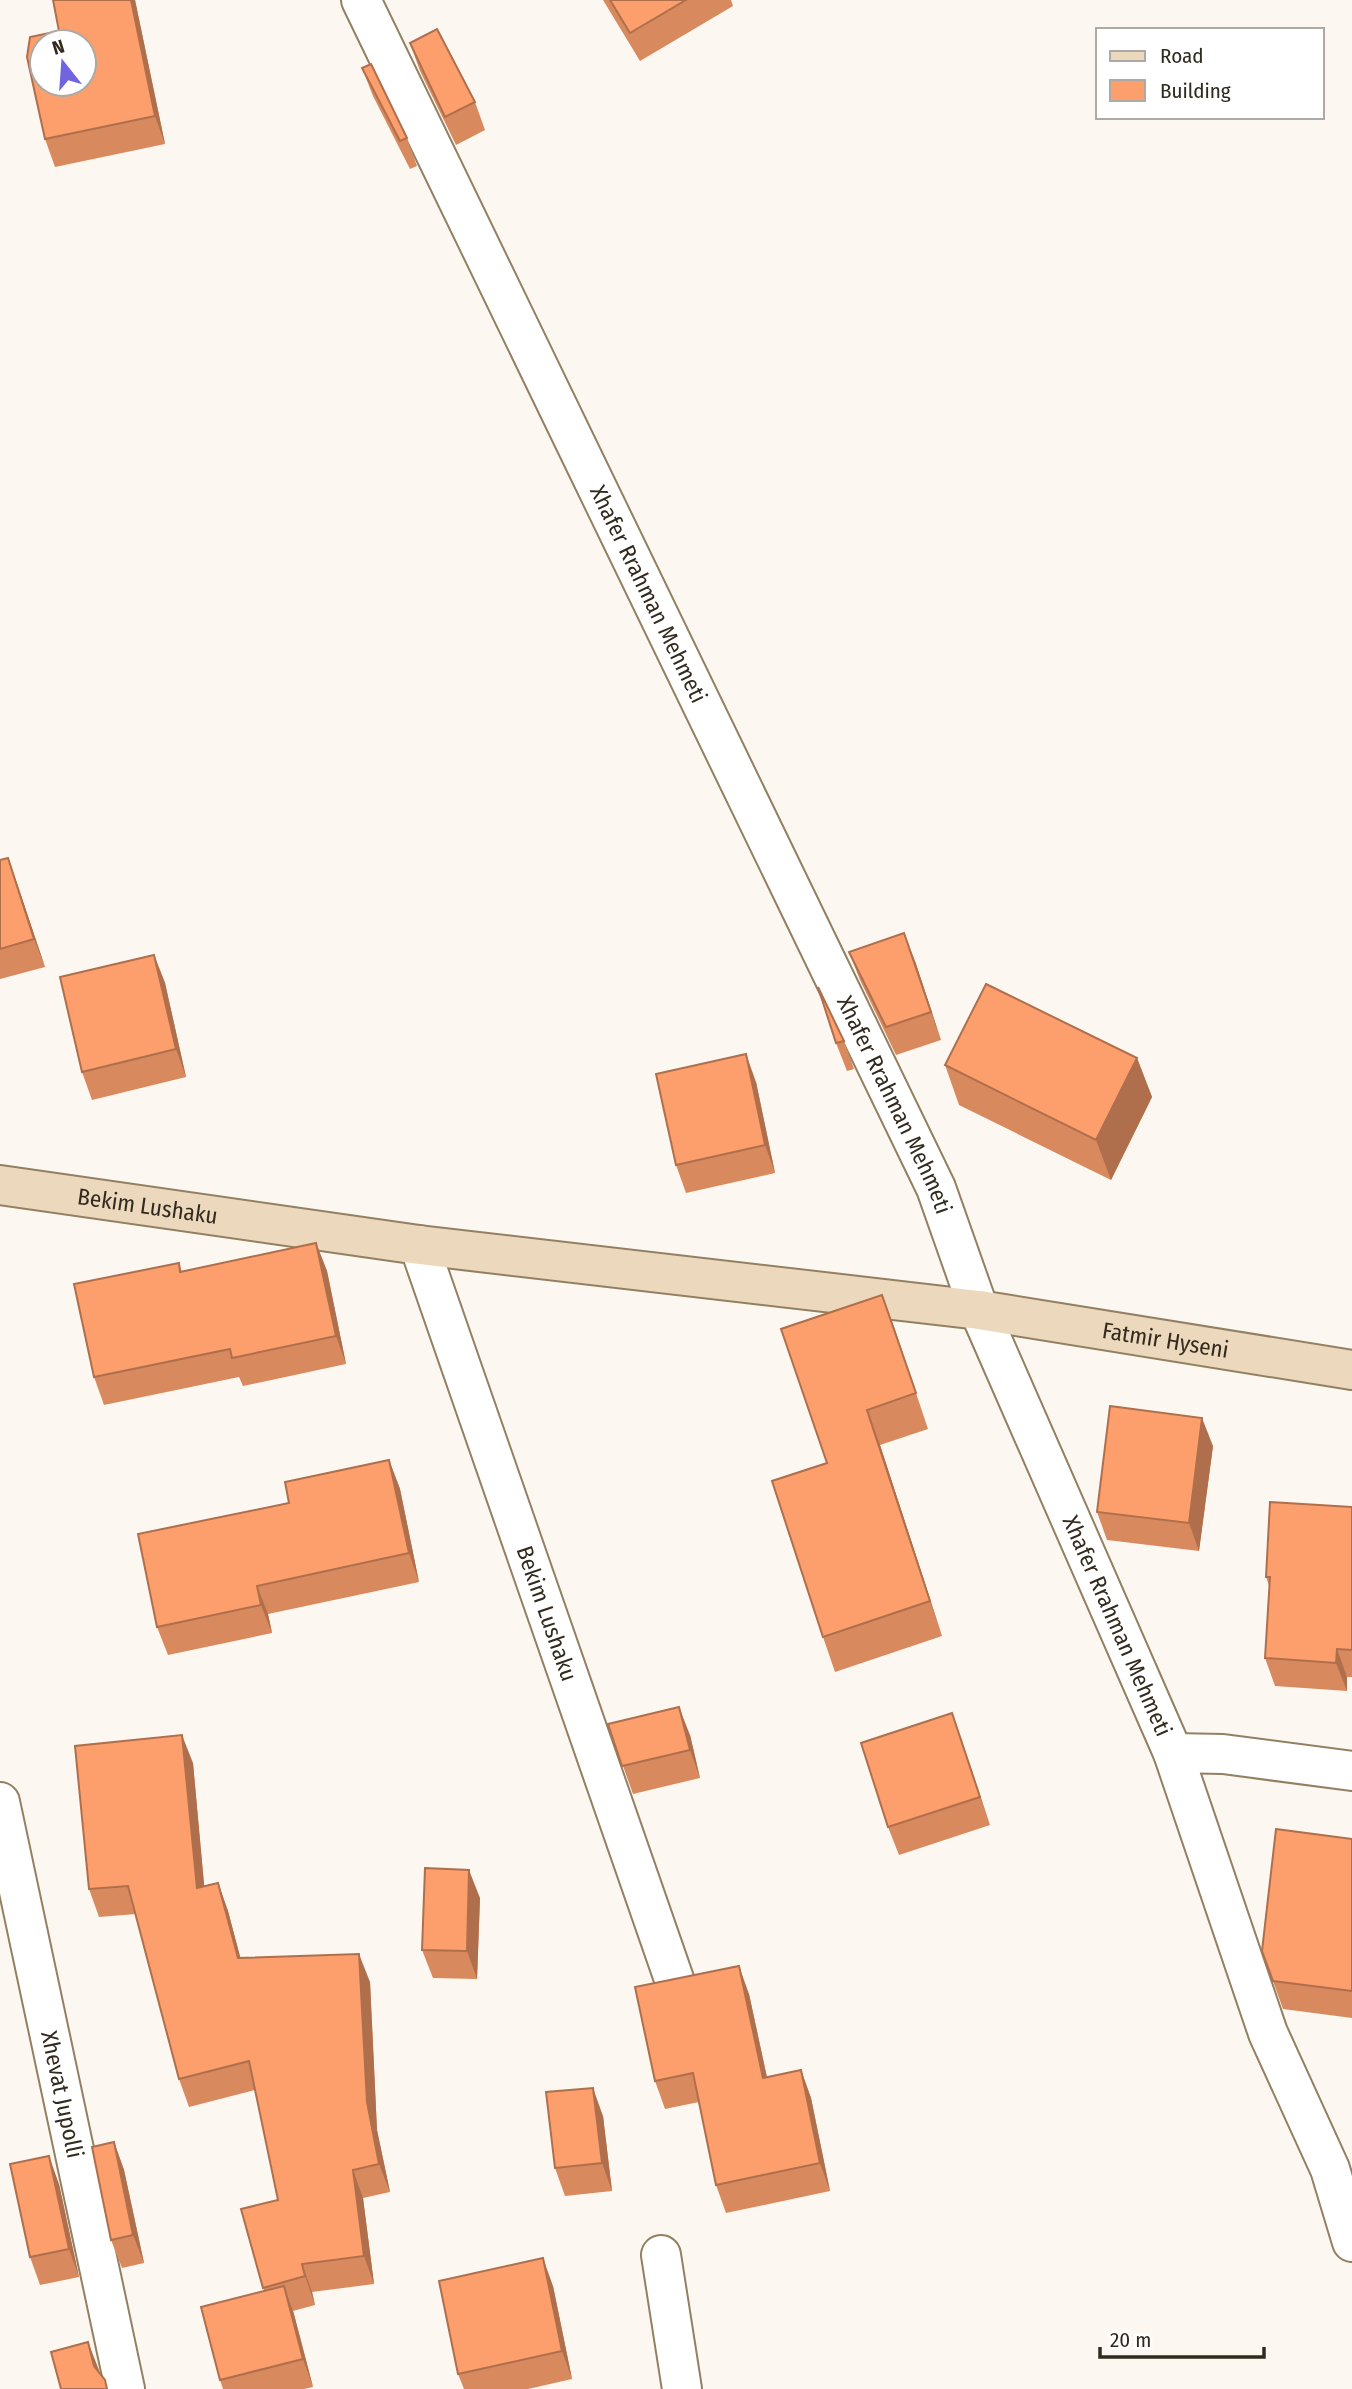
<svg xmlns="http://www.w3.org/2000/svg" width="1352" height="2389" font-family="'Fira Sans Condensed',sans-serif">
	<style>
		.lines { fill: none; stroke-linecap: round; stroke-linejoin: round }
		.street-casing { stroke: #938062; stroke-width: 42 }
		.secondary-casing { stroke: #938062; stroke-width: 42 }
		.street { stroke: #fff; stroke-width: 38 }
		.secondary { stroke: #ecd8bc; stroke-width: 38 }
		.wall { fill: #d9895e }
		.shaded-wall { fill: #b06f4c }
		.building { fill: #fc9f6d; stroke: #b06f4c; stroke-width: 2; fill-rule: evenodd }
		.labels { text-anchor: middle; stroke-width: 6; stroke-linejoin: round; paint-order: stroke }
		.street-label { font-size: 23px; fill: #322a1e; stroke: #fff }
	</style>
	<rect width="100%" height="100%" fill="#fcf8f1"/>
	<g class="lines">
		<defs>
			<g id="street">
				<path id="s1" d="M 361,0 L 936,1188 L 979,1310 L 1173,1753 L 1268,2033 L 1330,2169 L 1352,2242"/>
				<path id="s2" d="M 419,1245 L 675,1982"/>
				<path d="M 1173,1753 L 1223,1754 L 1352,1771"/>
				<path id="s3" d="M 0,1802 L 125,2389"/>
				<path d="M 661,2255 L 682,2389"/>
			</g>
			<g id="secondary">
				<path id="s4" d="M 0,1185 L 419,1245 L 979,1310 L 1352,1370"/>
			</g>
		</defs>
		<use href="#street" class="street-casing"/>
		<use href="#secondary" class="secondary-casing"/>
		<use href="#street" class="street"/>
		<use href="#secondary" class="secondary"/>
	</g>
	<g class="wall">
		<path d="M 53,0 L 135,0 L 165,144 L 55,167 L 45,139 L 59,31 Z"/>
		<path d="M 603,0 L 731,0 L 733,6 L 640,61 Z"/>
		<path d="M 410,43 L 475,102 L 485,130 L 456,145 L 420,71 Z"/>
		<path d="M 362,68 L 407,138 L 417,166 L 410,169 L 373,96 Z"/>
		<path d="M 8,858 L 45,967 L 0,979 L 0,860 Z"/>
		<path d="M 849,952 L 915,961 L 941,1040 L 896,1055 L 860,980 Z"/>
		<path d="M 154,955 L 165,983 L 186,1077 L 92,1100 L 82,1072 Z"/>
		<path d="M 844,1041 L 854,1069 L 847,1071 L 836,1043 Z"/>
		<path d="M 1137,1058 L 1152,1097 L 1111,1180 L 959,1105 L 945,1065 Z"/>
		<path d="M 756,1082 L 775,1173 L 686,1193 L 676,1165 Z"/>
		<path d="M 316,1243 L 327,1271 L 346,1364 L 243,1386 L 239,1377 L 104,1405 L 94,1377 L 179,1263 L 182,1272 Z"/>
		<path d="M 895,1330 L 928,1429 L 880,1445 L 942,1636 L 835,1672 L 823,1637 L 827,1463 Z"/>
		<path d="M 1213,1446 L 1199,1551 L 1107,1540 L 1097,1512 Z"/>
		<path d="M 389,1460 L 400,1489 L 419,1582 L 268,1614 L 272,1633 L 168,1655 L 157,1627 L 289,1503 Z"/>
		<path d="M 1352,1507 L 1352,1677 L 1347,1677 L 1347,1691 L 1275,1686 L 1265,1658 L 1270,1588 L 1266,1577 Z"/>
		<path d="M 952,1713 L 990,1825 L 899,1855 L 888,1827 Z"/>
		<path d="M 608,1724 L 690,1735 L 700,1778 L 633,1794 Z"/>
		<path d="M 193,1763 L 204,1886 L 218,1883 L 228,1911 L 240,1958 L 370,1982 L 377,2130 L 390,2192 L 363,2198 L 374,2284 L 312,2292 L 315,2305 L 293,2311 L 313,2387 L 304,2389 L 223,2389 L 220,2380 L 264,2291 L 241,2209 L 278,2200 L 255,2090 L 189,2107 L 179,2079 L 136,1914 L 99,1917 L 89,1889 Z"/>
		<path d="M 1352,1839 L 1352,2018 L 1283,2009 L 1262,1951 Z"/>
		<path d="M 480,1898 L 477,1979 L 433,1978 L 422,1950 Z"/>
		<path d="M 749,1994 L 767,2077 L 801,2070 L 811,2098 L 830,2191 L 726,2213 L 716,2185 L 699,2102 L 665,2109 L 655,2081 Z"/>
		<path d="M 603,2116 L 612,2191 L 565,2196 L 555,2168 Z"/>
		<path d="M 114,2142 L 124,2170 L 144,2263 L 122,2268 L 111,2240 Z"/>
		<path d="M 59,2184 L 79,2277 L 40,2285 L 30,2257 Z"/>
		<path d="M 553,2286 L 572,2379 L 528,2389 L 464,2389 L 458,2374 Z"/>
	</g>
	<g class="shaded-wall">
		<path d="M 131,0 L 135,0 L 165,144 L 155,116 Z"/>
		<path d="M 8,858 L 18,886 L 45,967 L 34,939 Z"/>
		<path d="M 904,933 L 915,961 L 941,1040 L 931,1012 Z"/>
		<path d="M 154,955 L 165,983 L 186,1077 L 176,1049 Z"/>
		<path d="M 746,1054 L 756,1082 L 775,1173 L 765,1145 Z"/>
		<path d="M 1137,1058 L 1152,1097 L 1111,1180 L 1096,1140 Z"/>
		<path d="M 316,1243 L 327,1271 L 346,1364 L 336,1336 Z"/>
		<path d="M 882,1295 L 895,1330 L 928,1429 L 916,1393 Z"/>
		<path d="M 867,1410 L 880,1445 L 942,1636 L 930,1601 Z"/>
		<path d="M 1202,1418 L 1213,1446 L 1199,1551 L 1189,1523 Z"/>
		<path d="M 389,1460 L 400,1489 L 419,1582 L 409,1553 Z"/>
		<path d="M 257,1586 L 268,1614 L 272,1633 L 261,1605 Z"/>
		<path d="M 1337,1649 L 1347,1677 L 1347,1691 L 1336,1663 Z"/>
		<path d="M 679,1707 L 690,1735 L 700,1778 L 690,1750 Z"/>
		<path d="M 952,1713 L 962,1741 L 990,1825 L 980,1797 Z"/>
		<path d="M 182,1735 L 193,1763 L 207,1916 L 197,1888 Z"/>
		<path d="M 469,1870 L 480,1898 L 477,1979 L 467,1951 Z"/>
		<path d="M 218,1883 L 228,1911 L 248,1986 L 238,1958 Z"/>
		<path d="M 359,1954 L 370,1982 L 377,2130 L 390,2192 L 379,2164 L 367,2102 Z"/>
		<path d="M 739,1966 L 749,1994 L 773,2106 L 763,2078 Z"/>
		<path d="M 801,2070 L 811,2098 L 830,2191 L 820,2163 Z"/>
		<path d="M 593,2088 L 603,2116 L 612,2191 L 602,2163 Z"/>
		<path d="M 114,2142 L 124,2170 L 144,2263 L 133,2235 Z"/>
		<path d="M 49,2156 L 59,2184 L 79,2277 L 69,2249 Z"/>
		<path d="M 353,2170 L 363,2198 L 374,2284 L 364,2256 Z"/>
		<path d="M 543,2258 L 553,2286 L 572,2379 L 562,2351 Z"/>
		<path d="M 302,2264 L 312,2292 L 315,2305 L 305,2276 Z"/>
		<path d="M 284,2286 L 294,2314 L 313,2387 L 303,2359 Z"/>
		<path d="M 88,2342 L 99,2370 L 103,2389 L 94,2366 Z"/>
	</g>
	<g class="building">
		<path d="M 53,0 L 131,0 L 155,116 L 45,139 L 27,57 L 30,37 L 59,31 ZM 42,42 L 84,42 L 84,84 L 42,84 Z"/>
		<path d="M 610,0 L 686,0 L 630,33 Z"/>
		<path d="M 437,29 L 475,102 L 445,117 L 410,43 Z"/>
		<path d="M 371,64 L 407,138 L 400,141 L 362,68 Z"/>
		<path d="M 8,858 L 34,939 L 0,949 L 0,860 Z"/>
		<path d="M 904,933 L 931,1012 L 886,1027 L 849,952 Z"/>
		<path d="M 154,955 L 176,1049 L 82,1072 L 60,977 Z"/>
		<path d="M 986,984 L 1137,1058 L 1096,1140 L 945,1065 Z"/>
		<path d="M 818,987 L 844,1041 L 836,1043 Z"/>
		<path d="M 746,1054 L 765,1145 L 676,1165 L 656,1074 Z"/>
		<path d="M 316,1243 L 336,1336 L 232,1358 L 230,1349 L 94,1377 L 74,1284 L 179,1263 L 180,1272 Z"/>
		<path d="M 882,1295 L 916,1393 L 867,1410 L 930,1601 L 823,1637 L 772,1481 L 827,1463 L 781,1329 Z"/>
		<path d="M 1110,1406 L 1202,1418 L 1189,1523 L 1097,1512 Z"/>
		<path d="M 389,1460 L 409,1553 L 257,1586 L 261,1605 L 157,1627 L 138,1534 L 289,1503 L 285,1482 Z"/>
		<path d="M 1270,1502 L 1352,1507 L 1352,1650 L 1337,1649 L 1336,1663 L 1265,1658 L 1270,1577 L 1266,1577 Z"/>
		<path d="M 679,1707 L 690,1750 L 622,1766 L 608,1724 Z"/>
		<path d="M 952,1713 L 980,1797 L 888,1827 L 861,1743 Z"/>
		<path d="M 182,1735 L 197,1888 L 218,1883 L 238,1958 L 359,1954 L 367,2102 L 379,2164 L 353,2170 L 364,2256 L 302,2264 L 305,2276 L 263,2288 L 241,2209 L 278,2200 L 249,2061 L 179,2079 L 128,1886 L 89,1889 L 75,1746 Z"/>
		<path d="M 1276,1829 L 1352,1839 L 1352,1991 L 1273,1981 L 1262,1951 Z"/>
		<path d="M 425,1868 L 469,1870 L 467,1951 L 422,1950 Z"/>
		<path d="M 739,1966 L 763,2078 L 801,2070 L 820,2163 L 716,2185 L 693,2073 L 655,2081 L 635,1987 Z"/>
		<path d="M 593,2088 L 602,2163 L 555,2168 L 546,2092 Z"/>
		<path d="M 114,2142 L 133,2235 L 111,2240 L 92,2147 Z"/>
		<path d="M 49,2156 L 69,2249 L 30,2257 L 10,2164 Z"/>
		<path d="M 543,2258 L 562,2351 L 458,2374 L 439,2281 Z"/>
		<path d="M 284,2286 L 303,2359 L 220,2380 L 201,2307 Z"/>
		<path d="M 88,2342 L 94,2366 L 105,2380 L 107,2389 L 61,2389 L 51,2352 Z"/>
	</g>
	<g class="labels">
		<g class="street-label">
			<text dy="8" stroke="none"><textPath href="#s1" startOffset="660">Xhafer Rrahman Mehmeti</textPath></text>
			<text dy="8" stroke="none"><textPath href="#s1" startOffset="1227">Xhafer Rrahman Mehmeti</textPath></text>
			<text dy="8" stroke="none"><textPath href="#s4" startOffset="149">Bekim Lushaku</textPath></text>
			<text dy="8" stroke="none"><textPath href="#s4" startOffset="1176">Fatmir Hyseni</textPath></text>
			<text dy="8" stroke="none"><textPath href="#s2" startOffset="390">Bekim Lushaku</textPath></text>
			<text dy="8" stroke="none"><textPath href="#s1" startOffset="1794">Xhafer Rrahman Mehmeti</textPath></text>
			<text dy="8" stroke="none"><textPath href="#s3" startOffset="299">Xhevat Jupolli</textPath></text>
		</g>
	</g>
	<rect x="1096" y="28" width="228" height="91" fill="#ffffff" stroke="#adaaa5" stroke-width="2"/>
	<rect x="1110" y="51" width="35" height="10" fill="#ecd8bc" stroke="#adaaa5" stroke-width="2"/>
	<text x="1160" y="63" font-size="21" fill="#322a1e">Road</text>
	<rect x="1110" y="80" width="35" height="21" fill="#fc9f6d" stroke="#adaaa5" stroke-width="2"/>
	<text x="1160" y="98" font-size="21" fill="#322a1e">Building</text>
	<g transform="translate(63 63) rotate(343)"><circle r="33" fill="#ffffff" stroke="#adaaa5" stroke-width="2"/>
	<path d="M0-5L12 26L0 18L-12 26Z" fill="#7065df"/>
	<text y="-10" font-size="19" font-weight="bold" text-anchor="middle" fill="#322a1e">N</text>
	</g>
	<path d="M1100 2347v10h164v-10" fill="none" stroke="#322a1e" stroke-width="3.5"/>
	<text x="1110" y="2347" font-size="21" fill="#322a1e" stroke="#ffffff" stroke-width="5" paint-order="stroke">20 m</text>
</svg>
